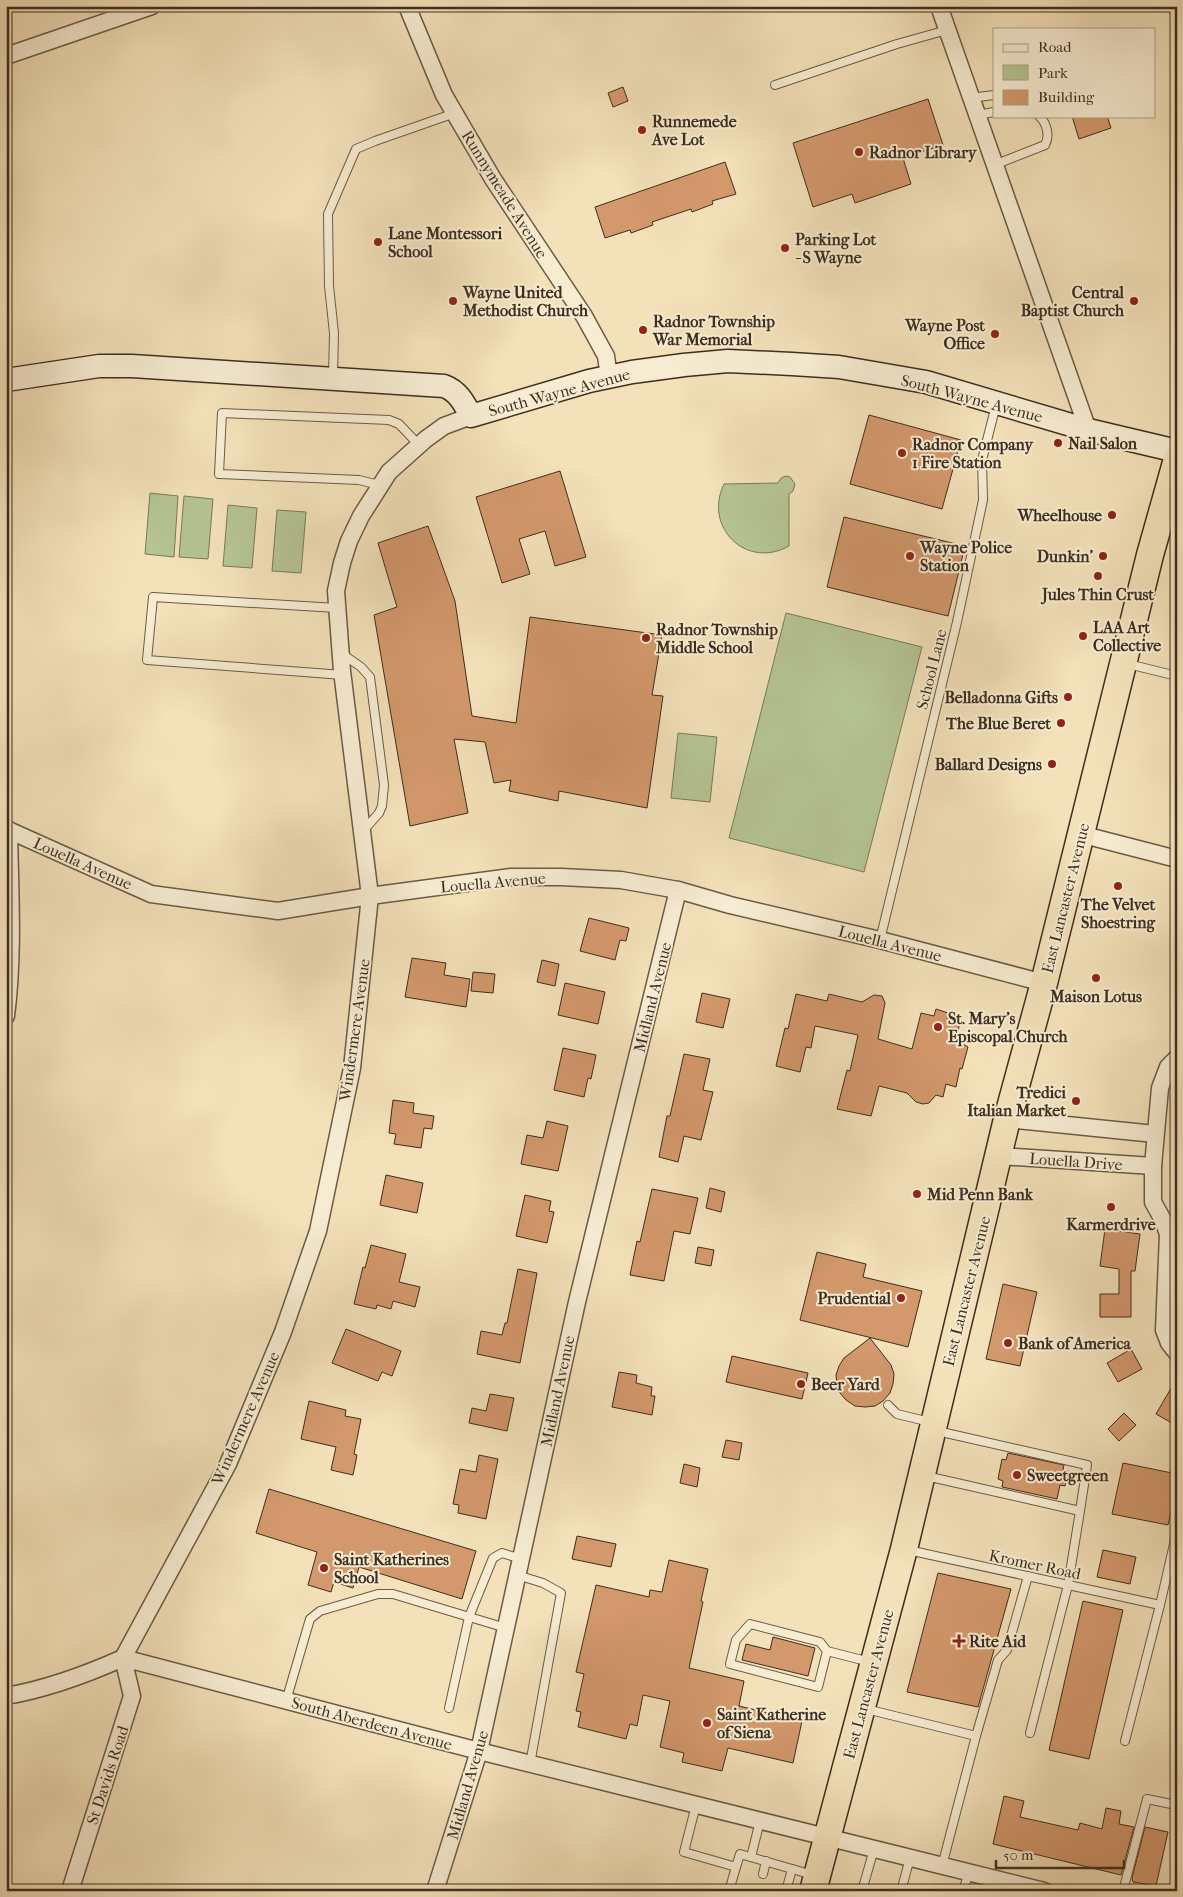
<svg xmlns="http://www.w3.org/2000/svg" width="1183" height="1897" font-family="'IM FELL French Canon',serif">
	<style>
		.green { fill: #b5c494; stroke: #7a795a }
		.building { fill: #d3986c; stroke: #3e2e1f }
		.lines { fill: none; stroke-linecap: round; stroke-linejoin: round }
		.service-casing { stroke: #6b5b46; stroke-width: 10 }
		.minor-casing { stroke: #6b5b46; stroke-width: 19 }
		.secondary-casing { stroke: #3e2e1f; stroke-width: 25 }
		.trunk-casing { stroke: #3e2e1f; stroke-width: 29 }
		.service { stroke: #f7ecd2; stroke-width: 8 }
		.minor { stroke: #f7ecd2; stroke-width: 16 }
		.secondary { stroke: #f7ecd2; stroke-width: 22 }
		.trunk { stroke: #f3e1b9; stroke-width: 26 }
		.poi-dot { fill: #8f2418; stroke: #f7ecd2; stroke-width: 2 }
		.labels { text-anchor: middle; stroke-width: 4; stroke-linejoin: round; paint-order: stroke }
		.poi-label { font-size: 16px; font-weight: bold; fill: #3e2e1f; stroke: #f7ecd2; text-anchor: start }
		.street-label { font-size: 16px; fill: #3e2e1f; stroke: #f7ecd2 }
	</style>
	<rect width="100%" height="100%" fill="#f3e1b9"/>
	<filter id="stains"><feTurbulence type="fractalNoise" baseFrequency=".004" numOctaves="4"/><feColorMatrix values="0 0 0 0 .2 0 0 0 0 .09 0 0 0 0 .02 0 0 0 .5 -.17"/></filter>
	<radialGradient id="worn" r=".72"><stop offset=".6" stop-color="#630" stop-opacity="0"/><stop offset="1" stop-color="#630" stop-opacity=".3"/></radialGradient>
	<g class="green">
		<path d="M 786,476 L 790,477 L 795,484 L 793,491 L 789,494 L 789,546 C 746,570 703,527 724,484 L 778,483 L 781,478 Z"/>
		<path d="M 150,493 L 178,496 L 174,557 L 145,554 Z"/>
		<path d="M 184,496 L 213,499 L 208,559 L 179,557 Z"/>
		<path d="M 228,505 L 257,508 L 252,568 L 223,566 Z"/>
		<path d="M 277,510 L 306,512 L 301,573 L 272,571 Z"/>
		<path d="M 786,613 L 922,647 L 864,872 L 729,838 Z"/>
		<path d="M 678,733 L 717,737 L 710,802 L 671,798 Z"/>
	</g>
	<g class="building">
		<path d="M 623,87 L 628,101 L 613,107 L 608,93 Z"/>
		<path d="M 928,99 L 943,145 L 903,158 L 911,184 L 855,203 L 852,194 L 813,207 L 793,143 Z"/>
		<path d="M 1072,116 L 1107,116 L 1111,128 L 1079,139 Z"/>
		<path d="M 725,162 L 736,194 L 712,201 L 713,204 L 692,212 L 691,209 L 652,222 L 653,225 L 631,233 L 630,230 L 605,238 L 595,207 Z"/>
		<path d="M 869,415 L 961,440 L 942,509 L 850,484 Z"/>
		<path d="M 560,471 L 586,557 L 555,566 L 545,531 L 519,539 L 530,574 L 502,583 L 476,497 Z"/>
		<path d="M 844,517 L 965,546 L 948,616 L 827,587 Z"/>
		<path d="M 428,526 L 455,601 L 472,716 L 516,723 L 530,617 L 662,635 L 652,695 L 663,696 L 647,808 L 559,791 L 558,801 L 509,791 L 511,780 L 494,783 L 485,742 L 454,739 L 468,813 L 410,826 L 374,615 L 397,607 L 378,543 Z"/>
		<path d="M 589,918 L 629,928 L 626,941 L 620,940 L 615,960 L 580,951 Z"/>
		<path d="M 412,958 L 446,963 L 444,975 L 470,979 L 466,1007 L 405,997 Z"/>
		<path d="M 542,960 L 559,964 L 555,986 L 537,982 Z"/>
		<path d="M 473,972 L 495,974 L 493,993 L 471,991 Z"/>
		<path d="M 565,983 L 605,992 L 598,1024 L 558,1015 Z"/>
		<path d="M 702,993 L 730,999 L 723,1028 L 696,1022 Z"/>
		<path d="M 796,994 L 827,1001 L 829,994 L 862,1002 L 874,995 L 882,996 L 885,1003 L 878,1039 L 912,1049 L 921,1013 L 934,1016 L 936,1009 L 948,1013 L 947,1019 L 960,1022 L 956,1040 L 968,1047 L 962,1069 L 960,1068 L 956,1087 L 946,1084 L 943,1097 L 936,1095 L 929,1103 L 923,1104 L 916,1102 L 907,1093 L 879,1086 L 871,1116 L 837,1109 L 847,1070 L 850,1071 L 858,1035 L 815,1026 L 811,1048 L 806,1047 L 800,1072 L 776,1066 L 785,1028 L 788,1029 Z"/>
		<path d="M 563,1048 L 596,1055 L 591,1079 L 588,1078 L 584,1097 L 554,1090 Z"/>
		<path d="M 684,1054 L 710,1059 L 703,1090 L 713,1092 L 701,1140 L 684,1136 L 678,1162 L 659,1157 L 667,1116 L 670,1116 Z"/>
		<path d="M 393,1100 L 414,1103 L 413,1113 L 434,1116 L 432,1129 L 424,1128 L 421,1148 L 394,1144 L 396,1134 L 389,1133 Z"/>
		<path d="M 547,1121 L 568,1126 L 558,1171 L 521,1164 L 527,1135 L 543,1138 Z"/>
		<path d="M 386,1175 L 423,1183 L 417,1213 L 380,1205 Z"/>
		<path d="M 710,1188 L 725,1192 L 721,1212 L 706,1208 Z"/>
		<path d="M 652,1189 L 698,1198 L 690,1234 L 674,1231 L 664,1281 L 630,1275 L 637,1241 L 640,1242 Z"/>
		<path d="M 525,1195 L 551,1201 L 549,1211 L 554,1212 L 547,1243 L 516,1236 Z"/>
		<path d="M 1105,1229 L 1140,1234 L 1135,1271 L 1131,1271 L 1131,1317 L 1100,1317 L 1100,1294 L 1119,1294 L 1119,1269 L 1100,1266 Z"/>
		<path d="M 371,1245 L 406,1254 L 399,1282 L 420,1287 L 415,1307 L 393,1301 L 391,1309 L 377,1305 L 376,1309 L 354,1304 L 363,1267 L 365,1268 Z"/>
		<path d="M 698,1247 L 714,1250 L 711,1266 L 695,1263 Z"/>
		<path d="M 817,1252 L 866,1264 L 863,1277 L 922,1291 L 908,1347 L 800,1320 Z"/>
		<path d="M 518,1269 L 537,1273 L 520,1363 L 477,1354 L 481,1331 L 502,1335 L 505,1323 L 507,1323 Z"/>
		<path d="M 1003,1284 L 1037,1292 L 1020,1366 L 986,1359 Z"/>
		<path d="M 346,1329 L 401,1351 L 392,1376 L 382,1372 L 378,1381 L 332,1363 Z"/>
		<path d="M 870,1338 L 891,1365 L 894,1374 L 893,1384 L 890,1393 L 883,1401 L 875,1406 L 865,1407 L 855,1406 L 846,1400 L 840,1393 L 837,1384 L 836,1375 L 839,1366 L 844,1358 Z"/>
		<path d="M 1131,1349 L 1142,1369 L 1118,1382 L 1107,1363 Z"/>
		<path d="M 732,1356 L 808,1373 L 802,1399 L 726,1382 Z"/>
		<path d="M 619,1372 L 637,1375 L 636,1383 L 652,1387 L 651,1396 L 655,1396 L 652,1415 L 612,1407 Z"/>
		<path d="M 1177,1378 L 1177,1426 L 1156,1414 Z"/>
		<path d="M 490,1394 L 514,1398 L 507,1431 L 469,1423 L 472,1408 L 486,1411 Z"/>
		<path d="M 309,1401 L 346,1410 L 345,1416 L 361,1419 L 354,1454 L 357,1455 L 353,1475 L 331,1470 L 336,1447 L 301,1439 Z"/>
		<path d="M 1124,1413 L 1136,1425 L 1119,1441 L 1108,1429 Z"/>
		<path d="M 726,1440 L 742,1443 L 739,1460 L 722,1457 Z"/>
		<path d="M 1008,1453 L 1064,1465 L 1063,1470 L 1068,1471 L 1065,1486 L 1060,1485 L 1057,1499 L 1002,1487 L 1003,1481 L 998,1479 L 1002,1459 L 1006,1460 Z"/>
		<path d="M 479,1455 L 498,1459 L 486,1519 L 458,1513 L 459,1505 L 453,1504 L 460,1469 L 476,1472 Z"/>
		<path d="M 1123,1463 L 1177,1474 L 1177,1485 L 1168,1525 L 1112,1514 Z"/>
		<path d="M 684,1464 L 700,1468 L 697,1487 L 680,1483 Z"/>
		<path d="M 269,1489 L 476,1551 L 462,1599 L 359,1567 L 353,1588 L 334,1582 L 331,1592 L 308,1585 L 317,1552 L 256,1533 Z"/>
		<path d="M 577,1536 L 616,1544 L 611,1567 L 572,1559 Z"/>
		<path d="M 1103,1550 L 1136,1557 L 1130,1584 L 1097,1577 Z"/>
		<path d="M 669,1560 L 708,1569 L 701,1601 L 703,1602 L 689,1668 L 744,1681 L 739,1706 L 802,1721 L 793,1763 L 728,1748 L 722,1771 L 682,1762 L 684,1753 L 660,1747 L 670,1701 L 643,1695 L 637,1726 L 630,1724 L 626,1739 L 578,1727 L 581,1712 L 576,1711 L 584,1674 L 576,1672 L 596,1585 L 649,1597 L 650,1590 L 662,1592 Z"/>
		<path d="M 938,1573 L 1011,1589 L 978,1707 L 907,1692 Z"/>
		<path d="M 1083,1601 L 1123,1610 L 1089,1759 L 1049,1750 Z"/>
		<path d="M 773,1637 L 815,1648 L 808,1676 L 742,1660 L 746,1644 L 770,1650 Z"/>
		<path d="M 1004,1796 L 1024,1801 L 1020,1817 L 1078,1830 L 1080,1823 L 1102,1829 L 1106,1808 L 1121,1811 L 1119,1824 L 1134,1827 L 1121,1875 L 993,1844 Z"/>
		<path d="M 1145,1827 L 1168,1832 L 1156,1886 L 1133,1882 L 1132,1878 Z"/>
	</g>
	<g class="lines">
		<defs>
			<g id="service">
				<path d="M 775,85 L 897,44 L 947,30"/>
				<path d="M 970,98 L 994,95"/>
				<path d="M 977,115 L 994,112"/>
				<path d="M 994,165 L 1045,145 C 1050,136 1047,123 1039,116"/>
				<path d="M 333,376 L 334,333 L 329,286 L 328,214 L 356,149 L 375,141 L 455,113"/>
				<path d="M 379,485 L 359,480 L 219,474 L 222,413 L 389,420 L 399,424 L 419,445"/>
				<path d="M 337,608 L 153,597 L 147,660 L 343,675"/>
				<path d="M 341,653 L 361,667 L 370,677 L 384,785 L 382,806 L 379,813 L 363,831"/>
				<path d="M 1128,664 L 1177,676"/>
				<path d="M 880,940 L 957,622 L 983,500 L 982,460 L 996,405"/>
				<path d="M 888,1405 L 897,1414 L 930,1422"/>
				<path d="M 937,1431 L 1087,1465 L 1080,1511"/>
				<path d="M 926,1476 L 1080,1511 L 1068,1585 L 1030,1733"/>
				<path d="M 908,1550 L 1160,1605 L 1177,1531"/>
				<path d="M 517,1575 L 543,1583 L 561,1593 L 530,1764"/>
				<path d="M 827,1651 L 818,1687 L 730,1664 L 736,1640 L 750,1624 L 820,1642 L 827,1651 L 870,1662"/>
				<path d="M 286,1701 L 310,1619 L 320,1611 L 378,1594 L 393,1594 L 506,1628"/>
				<path d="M 449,1708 L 469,1617 L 493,1558 L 502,1553 L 521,1559"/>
				<path d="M 866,1709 L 976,1736"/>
				<path d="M 1125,1741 L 1160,1605"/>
				<path d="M 696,1805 L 684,1852 L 736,1867 L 740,1854 L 813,1875"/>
				<path d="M 751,1857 L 760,1821"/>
				<path d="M 942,1866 L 976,1736 L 998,1660 L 1007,1650 L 1028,1576"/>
				<path d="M 763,1874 L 766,1861"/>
				<path d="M 729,1891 L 736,1867"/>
				<path d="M 786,1891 L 792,1869"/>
				<path d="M 862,1891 L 874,1849"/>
				<path d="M 901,1891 L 910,1858"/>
				<path d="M 963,1891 L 969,1872"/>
				<path d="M 1123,1891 L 1147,1799 L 1176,1805"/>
			</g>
			<g id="minor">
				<path d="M 407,6 L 444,95 L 493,179 L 584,316 L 606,356 L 609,377"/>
				<path d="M 939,6 L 1088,430"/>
				<path d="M 6,56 L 152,6"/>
				<path d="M 6,829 L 151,894 L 278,911 L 370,896 L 511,877 L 561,877 L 621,880 L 678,890 L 730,905 L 880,940 L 1044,983"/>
				<path d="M 1080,834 L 1177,859"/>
				<path d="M 6,1016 C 14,954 10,892 9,830"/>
				<path d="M 1177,1058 L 1168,1067 L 1160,1088 L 1153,1166 L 1153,1202 L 1163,1220 L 1168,1234 L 1164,1330 L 1169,1343 L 1177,1353"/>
				<path d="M 1007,1119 L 1155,1134"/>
				<path d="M 999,1156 L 1153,1166"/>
				<path d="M 6,1696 C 47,1689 85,1675 123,1658 L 479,1751 L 1044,1891"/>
				<path d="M 70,1891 L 132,1696 L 123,1658 L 228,1464 L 283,1332 L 318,1231 L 352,1068 L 370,896 L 342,671 L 336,591 L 342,563 L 349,541 L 361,516 L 389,472 L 426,439 L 444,426 L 471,416"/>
				<path d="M 435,1891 L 479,1751 L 577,1302 L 678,890"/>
			</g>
			<path id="secondary" d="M 6,380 L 99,366 L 132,366 L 444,386 C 458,391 464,403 471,416 L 589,381 L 632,372 L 684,365 L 728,361 L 792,364 L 839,367 L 926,382 L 1088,430 L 1177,451"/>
			<path id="trunk" d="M 813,1891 L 904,1549 L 1007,1119 L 1044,983 L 1150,555 L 1177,459"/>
		</defs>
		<use href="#service" class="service-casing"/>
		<use href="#minor" class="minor-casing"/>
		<use href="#secondary" class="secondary-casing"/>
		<use href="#trunk" class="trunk-casing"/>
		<use href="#service" class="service"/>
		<use href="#minor" class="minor"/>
		<use href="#secondary" class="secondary"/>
		<use href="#trunk" class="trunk"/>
	</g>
	<g class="poi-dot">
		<circle cx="642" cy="130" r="5"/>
		<circle cx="859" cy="152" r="5"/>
		<circle cx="378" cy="242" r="5"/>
		<circle cx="785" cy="248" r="5"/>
		<circle cx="453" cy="301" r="5"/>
		<circle cx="1134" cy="301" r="5"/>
		<circle cx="643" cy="330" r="5"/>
		<circle cx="995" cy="334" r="5"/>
		<circle cx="1058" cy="443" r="5"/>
		<circle cx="902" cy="453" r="5"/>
		<circle cx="1112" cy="515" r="5"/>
		<circle cx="910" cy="556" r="5"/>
		<circle cx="1103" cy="556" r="5"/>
		<circle cx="1098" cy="576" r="5"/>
		<circle cx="1083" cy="636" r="5"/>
		<circle cx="646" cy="638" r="5"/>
		<circle cx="1068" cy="697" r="5"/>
		<circle cx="1061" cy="723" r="5"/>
		<circle cx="1052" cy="764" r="5"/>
		<circle cx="1118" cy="886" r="5"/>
		<circle cx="1096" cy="978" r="5"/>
		<circle cx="938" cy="1027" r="5"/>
		<circle cx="1076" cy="1101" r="5"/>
		<circle cx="917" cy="1194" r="5"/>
		<circle cx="1111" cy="1207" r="5"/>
		<circle cx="901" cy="1298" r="5"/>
		<circle cx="1008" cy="1343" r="5"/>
		<circle cx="801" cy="1384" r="5"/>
		<circle cx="1017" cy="1475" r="5"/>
		<circle cx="324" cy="1568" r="5"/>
		<path d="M956.5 1633.5h5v5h5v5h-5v5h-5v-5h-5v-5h5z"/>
		<circle cx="707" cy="1723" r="5"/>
	</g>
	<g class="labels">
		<g class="poi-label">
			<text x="652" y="127">Runnemede<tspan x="652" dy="18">Ave Lot</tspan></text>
			<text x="869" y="158">Radnor Library</text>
			<text x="388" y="239">Lane Montessori<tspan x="388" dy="18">School</tspan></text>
			<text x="795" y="245">Parking Lot<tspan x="795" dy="18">- S Wayne</tspan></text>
			<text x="463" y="298">Wayne United<tspan x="463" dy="18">Methodist Church</tspan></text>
			<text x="1124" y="298" text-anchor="end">Central<tspan x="1124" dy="18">Baptist Church</tspan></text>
			<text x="653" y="327">Radnor Township<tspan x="653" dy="18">War Memorial</tspan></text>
			<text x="985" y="331" text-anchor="end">Wayne Post<tspan x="985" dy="18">Office</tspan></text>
			<text x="1068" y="449">Nail Salon</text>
			<text x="912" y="450">Radnor Company<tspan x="912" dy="18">1 Fire Station</tspan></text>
			<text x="1102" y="521" text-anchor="end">Wheelhouse</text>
			<text x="920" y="553">Wayne Police<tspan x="920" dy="18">Station</tspan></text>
			<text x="1093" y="562" text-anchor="end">Dunkin'</text>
			<text x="1098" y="600" text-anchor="middle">Jules Thin Crust</text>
			<text x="1093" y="633">LAA Art<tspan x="1093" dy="18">Collective</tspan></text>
			<text x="656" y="635">Radnor Township<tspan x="656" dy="18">Middle School</tspan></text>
			<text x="1058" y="703" text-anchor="end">Belladonna Gifts</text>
			<text x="1051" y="729" text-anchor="end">The Blue Beret</text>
			<text x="1042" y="770" text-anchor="end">Ballard Designs</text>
			<text x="1118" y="910" text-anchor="middle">The Velvet<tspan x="1118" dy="18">Shoestring</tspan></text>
			<text x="1096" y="1002" text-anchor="middle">Maison Lotus</text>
			<text x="948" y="1024">St. Mary's<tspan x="948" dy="18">Episcopal Church</tspan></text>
			<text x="1066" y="1098" text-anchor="end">Tredici<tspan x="1066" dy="18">Italian Market</tspan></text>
			<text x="927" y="1200">Mid Penn Bank</text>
			<text x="1111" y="1230" text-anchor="middle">Karmerdrive</text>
			<text x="891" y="1304" text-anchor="end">Prudential</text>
			<text x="1018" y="1349">Bank of America</text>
			<text x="811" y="1390">Beer Yard</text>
			<text x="1027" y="1481">Sweetgreen</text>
			<text x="334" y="1565">Saint Katherines<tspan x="334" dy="18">School</tspan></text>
			<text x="969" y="1647">Rite Aid</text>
			<text x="717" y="1720">Saint Katherine<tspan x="717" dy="18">of Siena</tspan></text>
		</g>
		<g class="street-label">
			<text transform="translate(505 194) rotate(58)" y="6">Runnymeade Avenue</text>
			<text transform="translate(559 392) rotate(-15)" y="6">South Wayne Avenue</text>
			<text transform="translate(972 398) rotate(15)" y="6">South Wayne Avenue</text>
			<text transform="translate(931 669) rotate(-76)" y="6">School Lane</text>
			<text transform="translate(83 863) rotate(24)" y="6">Louella Avenue</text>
			<text transform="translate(493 882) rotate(-5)" y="6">Louella Avenue</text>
			<text transform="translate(1065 898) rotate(-76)" y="6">East Lancaster Avenue</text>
			<text transform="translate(890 943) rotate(14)" y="6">Louella Avenue</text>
			<text transform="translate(652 997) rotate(-76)" y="6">Midland Avenue</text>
			<text transform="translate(354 1030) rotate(-82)" y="6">Windermere Avenue</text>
			<text transform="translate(1076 1161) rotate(4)" y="6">Louella Drive</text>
			<text transform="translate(966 1291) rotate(-76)" y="6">East Lancaster Avenue</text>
			<text transform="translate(557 1391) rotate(-78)" y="6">Midland Avenue</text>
			<text transform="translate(245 1418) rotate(-66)" y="6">Windermere Avenue</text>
			<text transform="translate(1035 1564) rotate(12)" y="6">Kromer Road</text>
			<text transform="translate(868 1684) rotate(-75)" y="6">East Lancaster Avenue</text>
			<text transform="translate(372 1723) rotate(15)" y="6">South Aberdeen Avenue</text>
			<text transform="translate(107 1775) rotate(-72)" y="6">St Davids Road</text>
			<text transform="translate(467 1785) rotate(-74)" y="6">Midland Avenue</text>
		</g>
	</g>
	<rect width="1183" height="1897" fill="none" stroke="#f3e1b9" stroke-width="25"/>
	<rect x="8" y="8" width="1168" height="1882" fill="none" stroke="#3e2e1f" stroke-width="2.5"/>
	<rect x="12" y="12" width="1158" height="1872" fill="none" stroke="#3e2e1f"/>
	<rect x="993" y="28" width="162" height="90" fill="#f7ecd2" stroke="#ada08a"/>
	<rect x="1003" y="44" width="25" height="8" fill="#f7ecd2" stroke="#ada08a"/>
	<text x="1038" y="52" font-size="15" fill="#3e2e1f">Road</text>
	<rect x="1003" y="65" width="25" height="15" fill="#b5c494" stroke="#ada08a"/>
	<text x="1038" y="78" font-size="15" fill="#3e2e1f">Park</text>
	<rect x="1003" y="90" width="25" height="15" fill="#d3986c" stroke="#ada08a"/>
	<text x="1038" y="102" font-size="15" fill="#3e2e1f">Building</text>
	<path d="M996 1860v8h128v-8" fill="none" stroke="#3e2e1f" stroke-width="2.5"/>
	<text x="1003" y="1860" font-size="15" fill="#3e2e1f" stroke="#f7ecd2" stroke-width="4" paint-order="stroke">50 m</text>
	<rect width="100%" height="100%" filter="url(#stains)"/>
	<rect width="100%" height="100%" fill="url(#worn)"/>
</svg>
